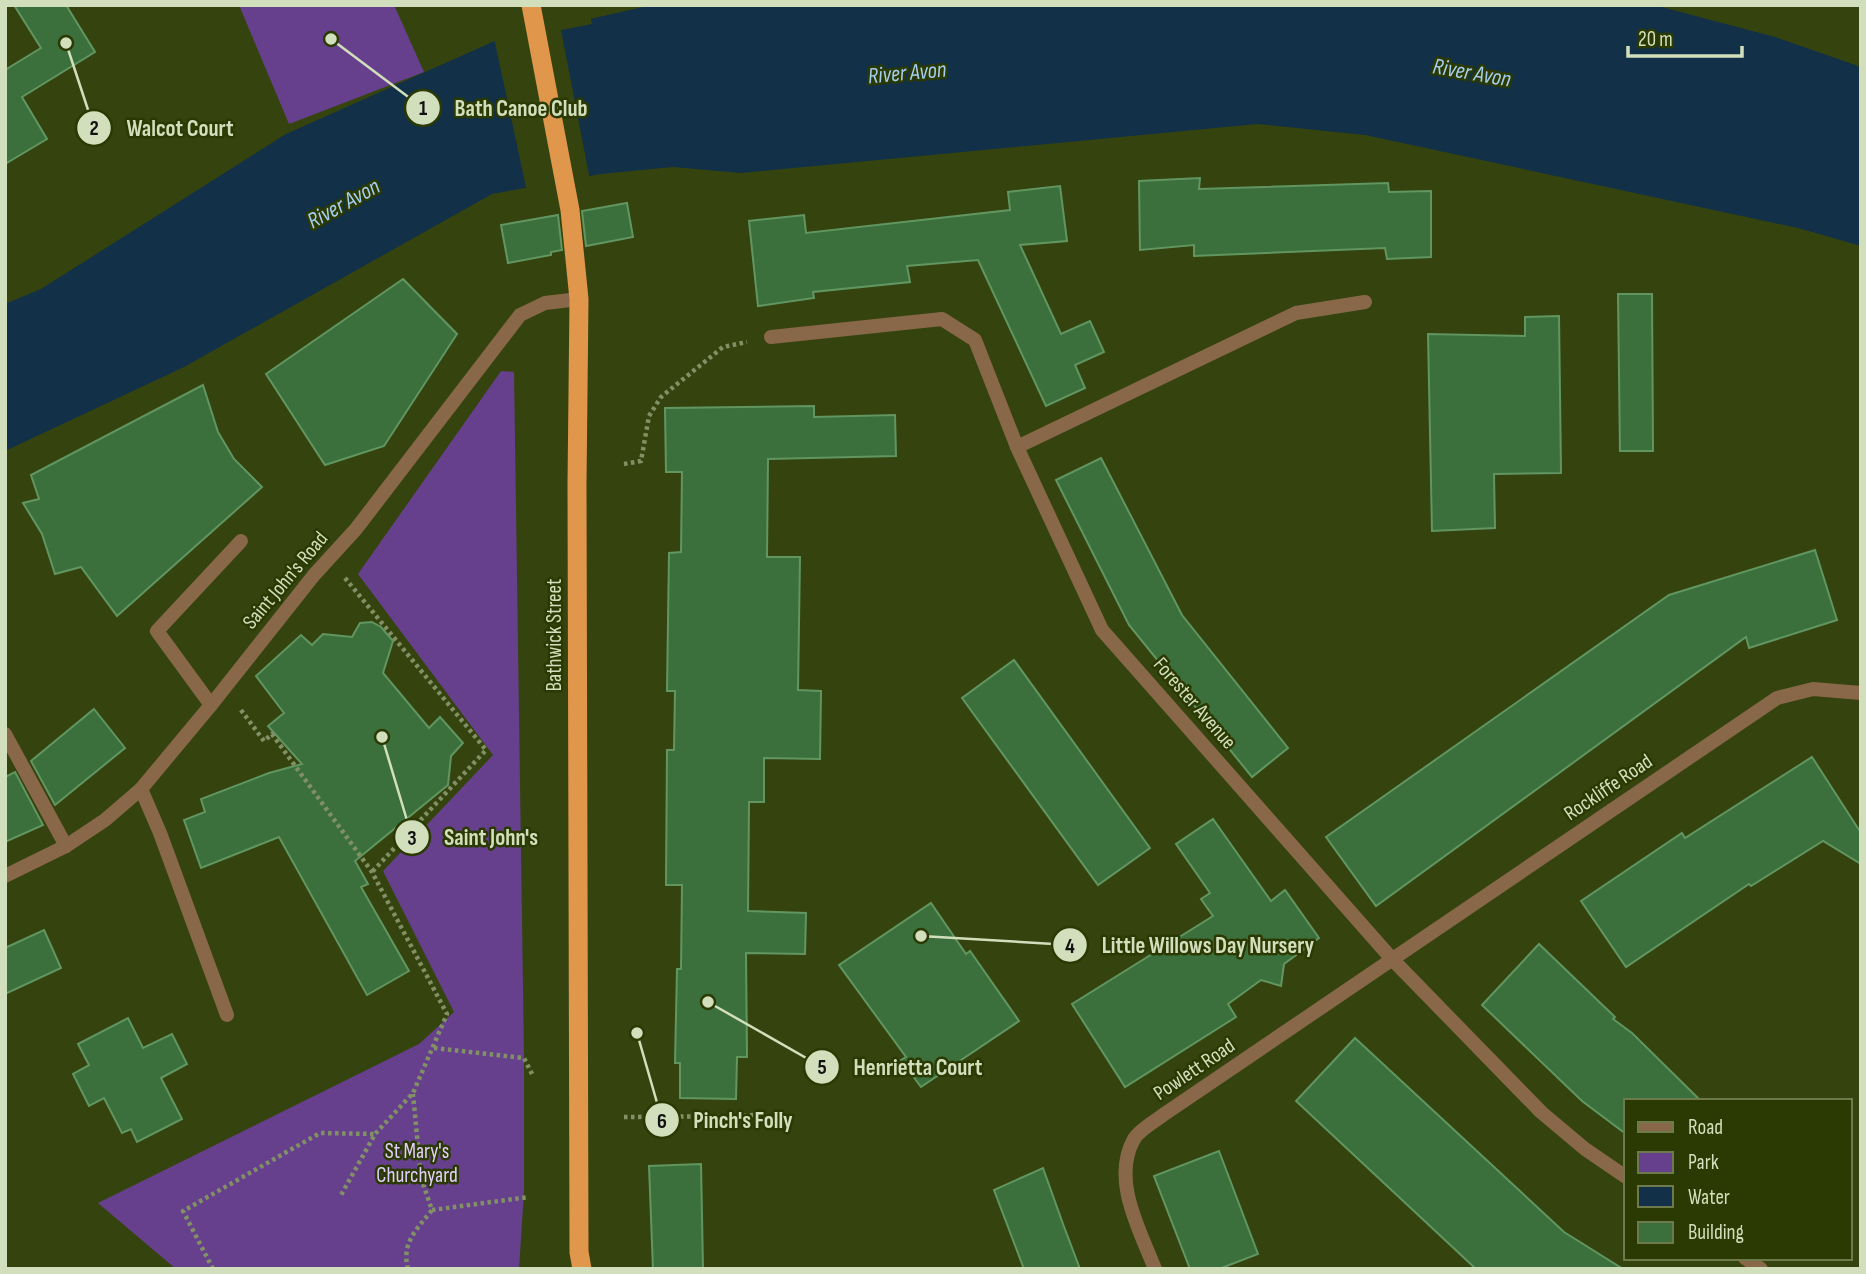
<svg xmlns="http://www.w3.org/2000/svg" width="1866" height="1274" font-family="'Sofia Sans Condensed',sans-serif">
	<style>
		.green { fill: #66408d }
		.water { fill: #123047 }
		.pier { fill: #35440f }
		.building { fill: #3b6f3c; stroke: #619661; stroke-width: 2 }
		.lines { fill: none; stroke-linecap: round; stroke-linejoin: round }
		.path { stroke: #829165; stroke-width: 4.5; stroke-dasharray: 3.5 3.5; stroke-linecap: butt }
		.service { stroke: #896849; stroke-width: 14 }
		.minor { stroke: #896849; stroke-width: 14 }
		.trunk { stroke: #e0964b; stroke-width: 19 }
		.labels { text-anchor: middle; stroke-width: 5; stroke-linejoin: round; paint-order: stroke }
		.street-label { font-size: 21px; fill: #d1dfbc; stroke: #2b3902 }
		.park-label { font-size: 21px; fill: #e3cffe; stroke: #2b3902 }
		.water-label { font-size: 23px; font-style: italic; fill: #a3cdf1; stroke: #2b3902 }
		.leader { fill: none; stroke: #d1dfbc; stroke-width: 2.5 }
		.callout-dot { fill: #d1dfbc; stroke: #2b3902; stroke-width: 2.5 }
		.mark-label { font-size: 21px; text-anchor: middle; font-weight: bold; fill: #111 }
		.callout-label { font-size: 23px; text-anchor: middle; font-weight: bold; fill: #d1dfbc; stroke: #2b3902; stroke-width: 5; stroke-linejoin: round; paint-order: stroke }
	</style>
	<rect width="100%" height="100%" fill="#35440f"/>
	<g class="green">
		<path d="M 239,5 L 394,5 L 424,72 L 289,124 Z"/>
		<path d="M 501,371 L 514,372 L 524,1058 L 524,1191 L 519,1269 L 176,1269 L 98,1203 L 419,1044 L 454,1012 L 383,871 L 493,755 L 358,574 Z"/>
	</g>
	<path class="water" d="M 652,5 L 1654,5 L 1775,37 L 1861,67 L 1861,246 L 1798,228 L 1365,135 L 1257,124 L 741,173 L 673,167 L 601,174 L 492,194 L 184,367 L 5,451 L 5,304 L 41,289 L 286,134 L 497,40 Z"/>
	<path class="pier" d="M 590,16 L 592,24 L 561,30 L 590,180 L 527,192 L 494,38 Z"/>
	<g class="building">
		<path d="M 14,5 L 66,5 L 95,52 L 22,97 L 47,139 L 5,164 L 5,70 L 41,48 Z"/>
		<path d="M 1200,178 L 1199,189 L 1388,183 L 1389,192 L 1431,191 L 1431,257 L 1387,259 L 1385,248 L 1194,256 L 1194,245 L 1140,250 L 1139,181 Z"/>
		<path d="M 1060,186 L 1067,241 L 1020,245 L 1061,334 L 1090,321 L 1104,352 L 1075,365 L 1085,388 L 1046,406 L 978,260 L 907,266 L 910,282 L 813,292 L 814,298 L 758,306 L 749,221 L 804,215 L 806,233 L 1010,210 L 1008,192 Z"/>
		<path d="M 627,203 L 633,237 L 586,246 L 582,211 Z"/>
		<path d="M 558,215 L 562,250 L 551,252 L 551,255 L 508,263 L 501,225 Z"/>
		<path d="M 403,279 L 457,334 L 384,446 L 325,465 L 266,374 Z"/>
		<path d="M 1618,294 L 1652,294 L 1653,451 L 1620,451 Z"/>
		<path d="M 1559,316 L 1561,473 L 1494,474 L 1495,528 L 1432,531 L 1428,334 L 1525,336 L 1525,317 Z"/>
		<path d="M 203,385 L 218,432 L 234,459 L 262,487 L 117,616 L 81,567 L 55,574 L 42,534 L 23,503 L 39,499 L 31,475 Z"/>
		<path d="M 814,406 L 814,417 L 895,415 L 896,456 L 768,459 L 767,557 L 800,557 L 798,690 L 821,691 L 820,759 L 764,758 L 764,802 L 749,802 L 748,911 L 806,913 L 805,954 L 746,953 L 747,1057 L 737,1057 L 736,1099 L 680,1098 L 680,1063 L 675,1063 L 677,969 L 681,969 L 682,885 L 666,885 L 667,750 L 674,750 L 675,691 L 667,691 L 669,553 L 681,552 L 682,472 L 666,472 L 665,408 Z"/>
		<path d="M 1101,458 L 1182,615 L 1288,748 L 1252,777 L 1129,625 L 1056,480 Z"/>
		<path d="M 1815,550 L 1837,620 L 1749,648 L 1746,637 L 1376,906 L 1326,837 L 1669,595 Z"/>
		<path d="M 372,622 L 381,627 L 393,641 L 383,673 L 429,728 L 440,717 L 463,743 L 451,756 L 448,785 L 355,861 L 368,884 L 361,887 L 409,971 L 367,995 L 279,837 L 201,868 L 184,820 L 205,812 L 201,799 L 269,773 L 302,764 L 268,726 L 284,713 L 256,676 L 301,635 L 312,645 L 323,634 L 352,637 L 360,623 Z"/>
		<path d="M 1014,660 L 1150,848 L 1098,885 L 962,698 Z"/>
		<path d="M 94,709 L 125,748 L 55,805 L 31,761 Z"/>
		<path d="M 1812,757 L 1861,833 L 1861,864 L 1823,841 L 1751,886 L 1749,884 L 1626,967 L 1581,901 L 1682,833 L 1685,838 Z"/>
		<path d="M 15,772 L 43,825 L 5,842 L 5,777 Z"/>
		<path d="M 1213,819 L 1271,901 L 1285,890 L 1319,938 L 1284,964 L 1281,986 L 1261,980 L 1228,1004 L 1236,1017 L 1125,1087 L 1072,1004 L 1213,916 L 1201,899 L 1210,893 L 1176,844 Z"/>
		<path d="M 931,903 L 966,954 L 970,951 L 1019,1021 L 921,1087 L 901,1060 L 906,1057 L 839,965 Z"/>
		<path d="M 44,930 L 61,968 L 5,994 L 5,948 Z"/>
		<path d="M 1539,944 L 1615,1017 L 1613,1019 L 1632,1033 L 1701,1101 L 1626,1101 L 1626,1134 L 1582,1101 L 1482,1005 Z"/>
		<path d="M 128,1018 L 143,1048 L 172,1034 L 187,1064 L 161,1078 L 182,1119 L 137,1142 L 131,1129 L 122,1133 L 104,1098 L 89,1106 L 73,1074 L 89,1065 L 78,1044 Z"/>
		<path d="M 1355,1038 L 1564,1232 L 1623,1269 L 1476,1269 L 1296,1101 Z"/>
		<path d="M 1219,1151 L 1258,1254 L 1219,1269 L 1190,1269 L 1154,1176 Z"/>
		<path d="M 701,1164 L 703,1269 L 653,1269 L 649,1166 Z"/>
		<path d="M 1043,1168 L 1063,1224 L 1080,1269 L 1024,1269 L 994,1190 Z"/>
	</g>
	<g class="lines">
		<g class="path">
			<path d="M 624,464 L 641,461 L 649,416 L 661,397 L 723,347 L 747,342"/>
			<path d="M 345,578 L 486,750 L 372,872"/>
			<path d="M 241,710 L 264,741 L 272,734 L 372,872 L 447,1014 L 413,1093 L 375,1134 L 340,1197"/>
			<path d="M 434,1048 L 524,1058 L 533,1076"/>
			<path d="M 624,1117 L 741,1116 L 766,1114"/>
			<path d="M 432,1210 L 529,1197"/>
			<path d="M 213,1269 L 183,1211 L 320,1133 L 375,1134"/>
			<path d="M 408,1269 C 401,1243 417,1229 432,1210 L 421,1178 L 413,1094"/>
		</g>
		<g class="service">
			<path d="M 1017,447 L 1296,313 L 1365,302"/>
			<path d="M 211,705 L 157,631 L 241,541"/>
			<path d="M 5,734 L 66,846"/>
			<path d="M 141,789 L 160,833 L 227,1015"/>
		</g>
		<g class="minor">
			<path d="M 771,337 L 942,319 L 975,340 L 1017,447 L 1102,630 L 1392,959 L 1541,1112 L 1585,1149 L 1626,1177"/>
			<path d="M 5,876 L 66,846 L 105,820 L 141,789 L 211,705 L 314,575 L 356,529 L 520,315 L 545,303 L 579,299"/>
			<path d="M 1745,1258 L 1761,1269"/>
			<path d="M 1155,1269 C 1140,1230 1111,1180 1134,1139 C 1139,1130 1154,1122 1163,1115 L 1777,698 L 1813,689 L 1861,693"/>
		</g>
		<path class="trunk" d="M 531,5 L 570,210 L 579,299 L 577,484 L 579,1252 L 582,1269"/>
	</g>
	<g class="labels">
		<g class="street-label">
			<text transform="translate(285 580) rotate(-50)" y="7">Saint John's Road</text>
			<text transform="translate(554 635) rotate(-90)" y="7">Bathwick Street</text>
			<text transform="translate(1195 703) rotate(49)" y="7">Forester Avenue</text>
			<text transform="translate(1608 787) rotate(-34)" y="7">Rockliffe Road</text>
			<text transform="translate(1194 1069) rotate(-34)" y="7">Powlett Road</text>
		</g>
		<g class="park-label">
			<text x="417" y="1158">St Mary's<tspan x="417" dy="24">Churchyard</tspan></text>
		</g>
		<g class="water-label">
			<text transform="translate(907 72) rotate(-5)" y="8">River Avon</text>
			<text transform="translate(1472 72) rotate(10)" y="8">River Avon</text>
			<text transform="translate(343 203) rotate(-29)" y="8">River Avon</text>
		</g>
	</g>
	<path class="leader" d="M331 39L423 108M66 43L94 128M382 737L412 837M921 936L1070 945M708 1002L822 1067M637 1033L662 1120"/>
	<g class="callout-dot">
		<circle cx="331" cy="39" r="7"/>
		<circle cx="66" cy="43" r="7"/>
		<circle cx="382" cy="737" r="7"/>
		<circle cx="921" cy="936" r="7"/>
		<circle cx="708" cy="1002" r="7"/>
		<circle cx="637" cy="1033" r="7"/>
		<circle cx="423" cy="108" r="18"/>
		<circle cx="94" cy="128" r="18"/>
		<circle cx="412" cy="837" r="18"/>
		<circle cx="1070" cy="945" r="18"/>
		<circle cx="822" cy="1067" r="18"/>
		<circle cx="662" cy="1120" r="18"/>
	</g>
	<g class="mark-label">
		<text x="423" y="115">1</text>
		<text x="94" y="135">2</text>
		<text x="412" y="845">3</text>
		<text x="1070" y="953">4</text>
		<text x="822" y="1074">5</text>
		<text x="662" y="1128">6</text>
	</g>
	<g class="callout-label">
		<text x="521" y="116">Bath Canoe Club</text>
		<text x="180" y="136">Walcot Court</text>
		<text x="491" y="845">Saint John's</text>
		<text x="1208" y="953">Little Willows Day Nursery</text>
		<text x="918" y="1075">Henrietta Court</text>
		<text x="743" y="1128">Pinch's Folly</text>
	</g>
	<rect width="1866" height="1274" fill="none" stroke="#d1dfbc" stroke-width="14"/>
	<rect x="1624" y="1099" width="228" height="161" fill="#2b3902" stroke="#6d7b4c" stroke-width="2"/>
	<rect x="1638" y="1122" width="35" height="10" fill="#896849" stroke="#6d7b4c" stroke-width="2"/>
	<text x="1688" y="1134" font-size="21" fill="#d1dfbc">Road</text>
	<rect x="1638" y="1152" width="35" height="21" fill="#66408d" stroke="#6d7b4c" stroke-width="2"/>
	<text x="1688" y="1169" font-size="21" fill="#d1dfbc">Park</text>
	<rect x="1638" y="1186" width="35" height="21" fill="#123047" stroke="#6d7b4c" stroke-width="2"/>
	<text x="1688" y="1204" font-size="21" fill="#d1dfbc">Water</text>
	<rect x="1638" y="1222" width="35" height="21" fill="#3b6f3c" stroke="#6d7b4c" stroke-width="2"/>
	<text x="1688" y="1239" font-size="21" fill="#d1dfbc">Building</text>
	<path d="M1628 46v10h114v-10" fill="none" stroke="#d1dfbc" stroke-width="3.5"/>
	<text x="1638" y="46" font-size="21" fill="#d1dfbc" stroke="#2b3902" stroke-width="5" paint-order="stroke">20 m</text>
</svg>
